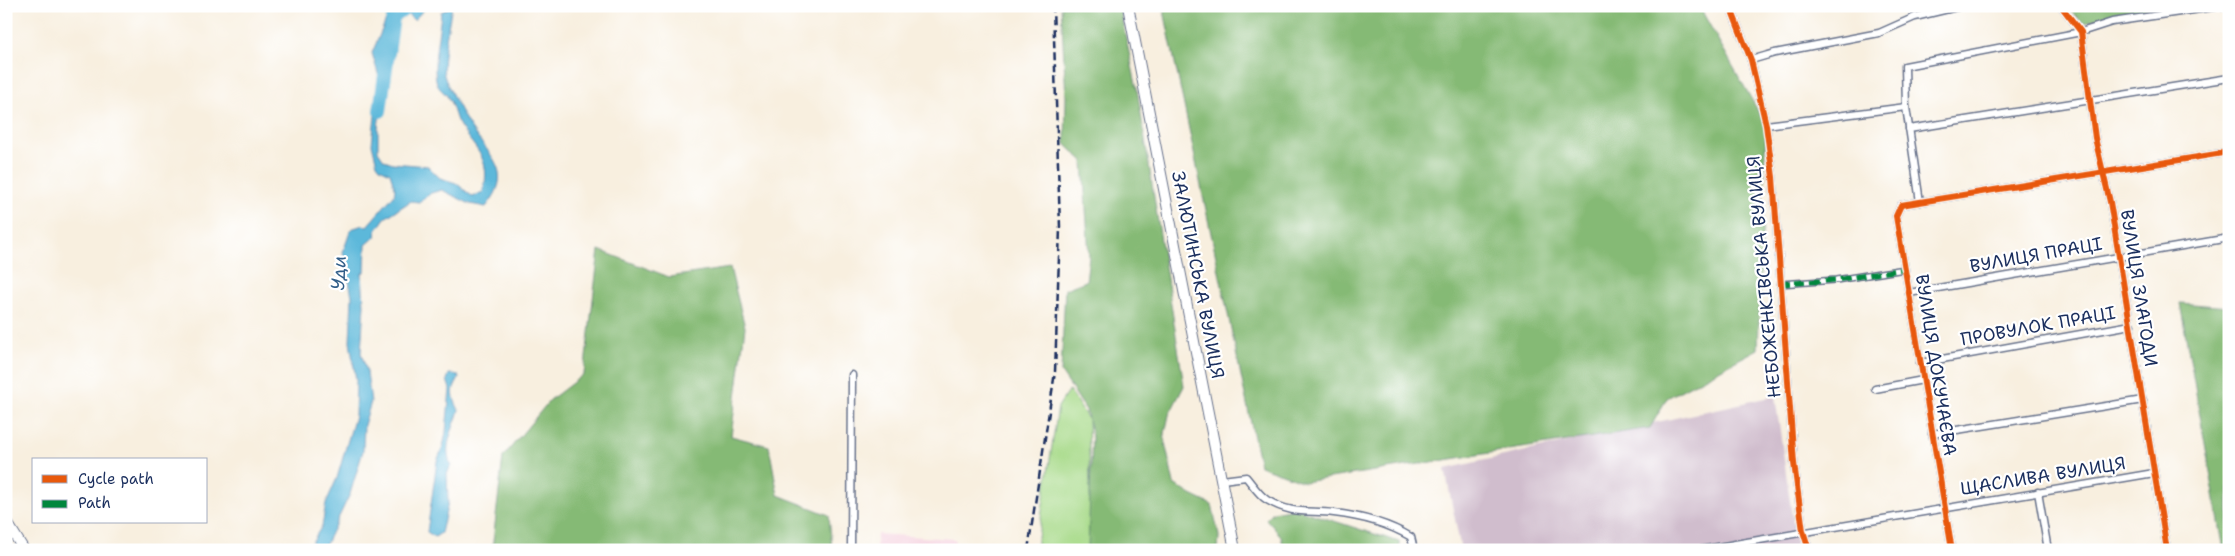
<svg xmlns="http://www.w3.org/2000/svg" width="2235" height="556" font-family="'Shantell Sans',sans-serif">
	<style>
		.built { fill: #f4cfdd }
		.industrial { fill: #d0bdcd }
		.green { fill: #a7da89; stroke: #618474 }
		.forest { fill: #85ba75; stroke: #50746a }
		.water { fill: #5cb8da; stroke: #3c749c }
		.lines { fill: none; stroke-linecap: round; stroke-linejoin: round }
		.river { stroke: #5cb8da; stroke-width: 14 }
		.pedestrian-casing { stroke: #68728b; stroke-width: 8 }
		.minor-casing { stroke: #68728b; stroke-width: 9 }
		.primary-casing { stroke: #68728b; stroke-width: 12 }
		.pedestrian { stroke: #fff; stroke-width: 5 }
		.minor { stroke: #fff; stroke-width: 6 }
		.primary { stroke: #fff; stroke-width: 10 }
		.rail { stroke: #1b2f5e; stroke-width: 2.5; stroke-dasharray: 8 4; stroke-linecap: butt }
		.quiet { stroke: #00873e; stroke-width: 5; stroke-dasharray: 10 5; stroke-linecap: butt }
		.cycleway-casing { stroke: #fff; stroke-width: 9 }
		.cycleway { stroke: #e8590c; stroke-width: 6 }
		.labels { text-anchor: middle; stroke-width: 4.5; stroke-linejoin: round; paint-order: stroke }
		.street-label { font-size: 18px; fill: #1b2f5e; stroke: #fff }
		.water-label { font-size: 19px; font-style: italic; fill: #325f89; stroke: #fff }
	</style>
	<rect width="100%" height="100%" fill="#fff"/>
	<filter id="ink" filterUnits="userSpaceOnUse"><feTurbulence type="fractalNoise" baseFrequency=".02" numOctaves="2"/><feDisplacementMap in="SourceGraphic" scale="10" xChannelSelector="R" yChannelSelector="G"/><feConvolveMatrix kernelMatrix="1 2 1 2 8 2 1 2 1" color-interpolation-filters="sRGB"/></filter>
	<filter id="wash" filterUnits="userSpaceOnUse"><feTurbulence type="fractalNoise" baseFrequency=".0096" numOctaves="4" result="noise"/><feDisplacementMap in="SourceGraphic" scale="20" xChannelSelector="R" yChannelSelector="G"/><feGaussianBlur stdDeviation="1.12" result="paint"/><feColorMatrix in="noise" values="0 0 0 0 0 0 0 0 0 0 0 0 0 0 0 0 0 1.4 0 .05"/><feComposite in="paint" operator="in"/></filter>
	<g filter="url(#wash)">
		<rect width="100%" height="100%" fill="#f8efdf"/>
		<path class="built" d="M 877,534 L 955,539 L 954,550 L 876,550 Z"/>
		<path class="industrial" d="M 1775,396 L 1797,550 L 1461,550 L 1445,469 Z"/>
		<path class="green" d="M 1069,390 L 1088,419 L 1092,550 L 1036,550 L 1058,407 Z"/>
		<g class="forest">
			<path d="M 1061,6 L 1119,6 L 1137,89 L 1184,386 L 1169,415 L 1164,438 L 1174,484 L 1191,495 L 1212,505 L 1219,536 L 1218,550 L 1088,550 L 1092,437 L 1086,410 L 1061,372 L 1065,289 L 1086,281 L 1089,256 L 1083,161 L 1065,144 L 1066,97 Z"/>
			<path d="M 1163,6 L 1699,6 L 1766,125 L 1758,349 L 1667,398 L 1650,428 L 1304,482 L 1260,466 Z"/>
			<path d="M 2066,6 L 2160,6 L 2106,16 L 2083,23 Z"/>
			<path d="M 599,250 L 669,277 L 730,268 L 745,327 L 731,436 L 769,446 L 778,495 L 829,515 L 832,550 L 492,550 L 503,457 L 550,400 L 584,374 Z"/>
			<path d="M 2180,303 L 2229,307 L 2229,550 L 2224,550 Z"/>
			<path d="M 1294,508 L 1399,542 L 1401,550 L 1284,550 L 1281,536 L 1266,519 L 1273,512 Z"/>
		</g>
		<g class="water">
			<path d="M 403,6 L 427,6 L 414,20 L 407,14 L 394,20 L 389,31 L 381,61 L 385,70 L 378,128 L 378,151 L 384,160 L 393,163 L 428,166 L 440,178 L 456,183 L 473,197 L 483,192 C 493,155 472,149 457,121 C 454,113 452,103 447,96 C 444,92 439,89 437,84 C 431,66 440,31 441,12 L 452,6 C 449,23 441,60 444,75 C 447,86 464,118 470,127 C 489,156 516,171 486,207 L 470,204 L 442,190 L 431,193 L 419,202 L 411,201 L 385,218 L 376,231 L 375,237 L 366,245 L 365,272 L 362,273 L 364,305 L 361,353 L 367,372 L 371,402 L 364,425 L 363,451 L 350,494 L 323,550 L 307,550 L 322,526 L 326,503 L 337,478 L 355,416 L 356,380 L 350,342 L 352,296 L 343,252 L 351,229 L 363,225 L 367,226 L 394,195 L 395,189 L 390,173 L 380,168 L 377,164 L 372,144 L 379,77 L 372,53 L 389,13 Z"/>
			<path d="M 449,374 L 458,375 L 459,379 C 450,390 453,398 459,410 C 454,429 442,446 451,465 L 447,474 L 448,503 L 441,533 L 435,537 L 427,532 L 437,461 L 443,447 L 446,432 L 450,389 L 447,380 Z"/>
		</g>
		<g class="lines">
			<path class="river" d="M 380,111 L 393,17 L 409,6"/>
		</g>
	</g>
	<g filter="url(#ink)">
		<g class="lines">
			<defs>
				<path id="pedestrian" d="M 1780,284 L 1836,280 L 1905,269"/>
				<g id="minor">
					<path d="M 1730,6 L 1751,60 L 1766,125 L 1773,177 L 1794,463 L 1803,531 L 1809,550"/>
					<path d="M 2061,6 L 2081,32 L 2095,138 L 2110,202 L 2167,550"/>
					<path d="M 1751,60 L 1775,53 L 1879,33 L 1915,17 L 1961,6"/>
					<path d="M 1766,125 L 1906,107"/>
					<path d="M 1909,129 L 2229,78"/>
					<path d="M 1920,202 L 1906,107 L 1905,66 L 2081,32 L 2112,22 L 2221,6"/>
					<path d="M 1909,293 L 2229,238"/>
					<path d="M 1920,363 L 2131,325"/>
					<path d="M 1875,389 L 1923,380"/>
					<path d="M 1932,434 L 2143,400"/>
					<path d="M 1222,480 L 1246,477 C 1252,484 1259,495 1267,500 C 1292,515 1308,510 1334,513 C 1360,516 1389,524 1411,537 L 1414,550"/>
					<path d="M 2038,492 L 2048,550"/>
					<path d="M 851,550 L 852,375"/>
					<path d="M 1700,550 L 2154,473"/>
					<path d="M 1952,550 L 1896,216 L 1901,205 L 2229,152"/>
				</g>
				<g id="primary">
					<path d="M 1128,6 L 1235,550"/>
					<path d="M 6,521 L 24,550"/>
				</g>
			</defs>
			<use href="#pedestrian" class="pedestrian-casing"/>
			<use href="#minor" class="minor-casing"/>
			<use href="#primary" class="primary-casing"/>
			<use href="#pedestrian" class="pedestrian"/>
			<use href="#minor" class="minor"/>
			<use href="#primary" class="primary"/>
			<path class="rail" d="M 1028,550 L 1055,372 L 1060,228 L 1053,6"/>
			<path class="quiet" d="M 1780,284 L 1836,280 L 1905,269"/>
			<defs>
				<g id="cycleway">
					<path d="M 1730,6 L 1751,60 L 1766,125 L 1773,177 L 1794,463 L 1803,531 L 1809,550"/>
					<path d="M 2061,6 L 2081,32 L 2095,138 L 2110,202 L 2167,550"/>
					<path d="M 1952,550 L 1896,216 L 1901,205 L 2229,152"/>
				</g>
			</defs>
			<use href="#cycleway" class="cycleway-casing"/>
			<use href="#cycleway" class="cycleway"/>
		</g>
	</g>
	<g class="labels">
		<g class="street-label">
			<text transform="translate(2036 255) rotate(-10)" y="6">ВУЛИЦЯ ПРАЦІ</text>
			<text transform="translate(1198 275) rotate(79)" y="6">ЗАЛЮТИНСЬКА ВУЛИЦЯ</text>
			<text transform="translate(1764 277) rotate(-95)" y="6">НЕБОЖЕНКІВСЬКА ВУЛИЦЯ</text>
			<text transform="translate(2139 288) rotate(81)" y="6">ВУЛИЦЯ ЗЛАГОДИ</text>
			<text transform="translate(2038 326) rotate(-10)" y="6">ПРОВУЛОК ПРАЦІ</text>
			<text transform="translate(1936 365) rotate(81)" y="6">ВУЛИЦЯ ДОКУЧАЄВА</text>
			<text transform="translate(2043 476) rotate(-9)" y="6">ЩАСЛИВА ВУЛИЦЯ</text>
		</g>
		<g class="water-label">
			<text transform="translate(338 273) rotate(-87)" y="7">Уди</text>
		</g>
	</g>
	<rect width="2235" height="556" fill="none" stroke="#fff" stroke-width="25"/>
	<rect x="32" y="458" width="175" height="65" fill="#ffffff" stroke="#a4acbf"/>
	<rect x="42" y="475" width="25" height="8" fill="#e8590c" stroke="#a4acbf"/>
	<text x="78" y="484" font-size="15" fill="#1b2f5e">Cycle path</text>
	<rect x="42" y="500" width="25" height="8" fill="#00873e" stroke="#a4acbf"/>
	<text x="78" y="508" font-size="15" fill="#1b2f5e">Path</text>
</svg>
